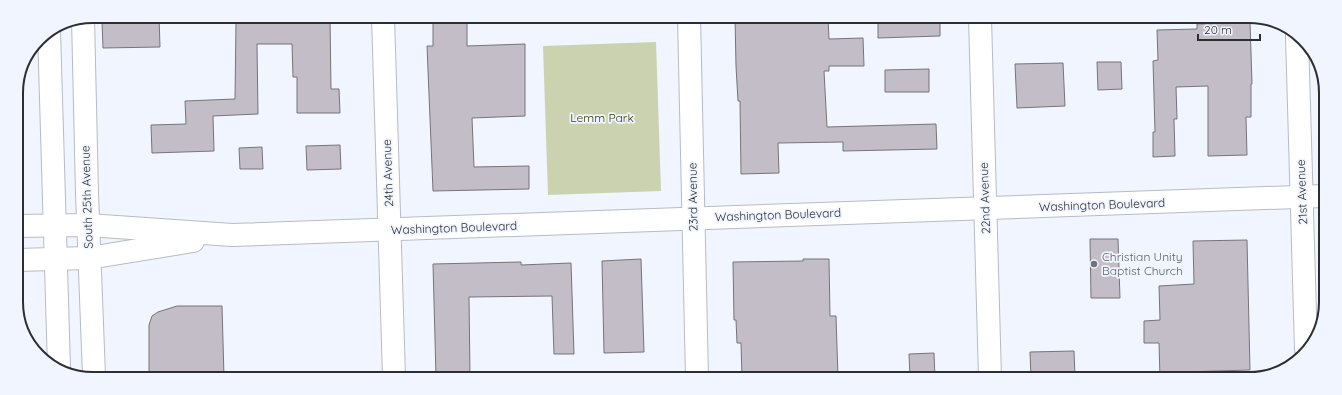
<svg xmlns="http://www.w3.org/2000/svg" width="1342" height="395" font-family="Quicksand,sans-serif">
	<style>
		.green { fill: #cbd2af }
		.building { fill: #c2bdc7; stroke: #77737b }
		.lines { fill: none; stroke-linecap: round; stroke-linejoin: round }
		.minor-casing { stroke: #b7bbc4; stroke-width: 24 }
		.major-casing { stroke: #b7bbc4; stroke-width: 24 }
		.minor { stroke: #fff; stroke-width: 22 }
		.major { stroke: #fff; stroke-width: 22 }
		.worship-dot { fill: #6b7280; stroke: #f1f5ff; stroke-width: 1.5 }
		.labels { text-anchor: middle; stroke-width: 3.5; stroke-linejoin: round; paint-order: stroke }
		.park-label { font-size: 12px; fill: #333905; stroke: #f1f5ff }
		.street-label { font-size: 12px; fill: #2c2e31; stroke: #f1f5ff }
		.worship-label { font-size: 12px; fill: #5b616d; stroke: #f1f5ff; text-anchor: start }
		.rim { fill: none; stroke: #2c2e31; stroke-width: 2 }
	</style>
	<rect width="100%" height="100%" fill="#f1f5ff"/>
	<path class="green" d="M 656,42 L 661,191 L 548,195 L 543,46 Z"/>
	<g class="building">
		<path d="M 116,16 L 159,16 L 160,47 L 103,48 L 102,21 L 116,21 Z"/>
		<path d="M 290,16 L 330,17 L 331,89 L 339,89 L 340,113 L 297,113 L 297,77 L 293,77 L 292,44 L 257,44 L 258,114 L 213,116 L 214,151 L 152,153 L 151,125 L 186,124 L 185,101 L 235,99 L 236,22 L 290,23 Z"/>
		<path d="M 433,17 L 467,17 L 467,46 L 525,44 L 525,116 L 472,118 L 474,167 L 529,166 L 529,189 L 433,191 L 427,46 L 433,46 Z"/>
		<path d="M 735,17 L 828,18 L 829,39 L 863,38 L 864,66 L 829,66 L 829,71 L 824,71 L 827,127 L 936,124 L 937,149 L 843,151 L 843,142 L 778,143 L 779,173 L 741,174 L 740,101 L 738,101 L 736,66 Z"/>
		<path d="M 878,18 L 940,18 L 940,36 L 878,38 Z"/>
		<path d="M 1250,22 L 1252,84 L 1251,84 L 1251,117 L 1246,117 L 1247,155 L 1208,156 L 1208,86 L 1176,87 L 1177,119 L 1174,119 L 1175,156 L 1153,157 L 1153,132 L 1155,132 L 1153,61 L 1158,60 L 1157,30 L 1197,29 L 1197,24 Z"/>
		<path d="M 1097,62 L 1121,62 L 1122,89 L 1098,90 Z"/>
		<path d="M 1063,63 L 1065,106 L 1017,108 L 1015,64 Z"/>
		<path d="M 929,69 L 929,92 L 885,92 L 885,70 Z"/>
		<path d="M 340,145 L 341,169 L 307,170 L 306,146 Z"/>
		<path d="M 262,147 L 263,169 L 240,169 L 239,148 Z"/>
		<path d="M 1090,239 L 1118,239 L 1120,298 L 1091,298 Z"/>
		<path d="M 1247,240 L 1250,370 L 1182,372 L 1182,377 L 1160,378 L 1159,343 L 1144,343 L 1144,321 L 1160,320 L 1159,286 L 1194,284 L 1193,241 Z"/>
		<path d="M 641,259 L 644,352 L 604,353 L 602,261 Z"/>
		<path d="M 803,259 L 829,259 L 830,316 L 836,316 L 838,378 L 742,378 L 741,343 L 737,343 L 736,320 L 734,320 L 733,262 L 803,261 Z"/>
		<path d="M 521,262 L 521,265 L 571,263 L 574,354 L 554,354 L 552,296 L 469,297 L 470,377 L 436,377 L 433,264 Z"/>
		<path d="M 177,306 L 222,306 L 224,377 L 149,377 L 149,325 L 152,316 L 158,312 Z"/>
		<path d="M 1074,351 L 1075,377 L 1031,378 L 1030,352 Z"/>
		<path d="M 934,353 L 935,378 L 910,378 L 909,354 Z"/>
	</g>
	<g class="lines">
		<defs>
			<g id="minor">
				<path d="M 383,17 L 394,377"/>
				<path d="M 689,17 L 697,378"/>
				<path d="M 980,18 L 990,378"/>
				<path d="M 1297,36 L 1306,349"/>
				<path d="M 17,226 L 88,225 L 232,235 L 1324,196"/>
				<path d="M 17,260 L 89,258 L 193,241"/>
			</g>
			<g id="major">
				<path d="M 83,18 L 87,193 L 94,376"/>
				<path d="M 49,31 L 59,368"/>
			</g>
		</defs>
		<use href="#minor" class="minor-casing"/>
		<use href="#major" class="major-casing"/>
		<use href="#minor" class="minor"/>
		<use href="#major" class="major"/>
	</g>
	<circle class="worship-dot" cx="1094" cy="264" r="4"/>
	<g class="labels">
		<g class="park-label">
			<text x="602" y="122">Lemm Park</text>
		</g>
		<g class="street-label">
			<text transform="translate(388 173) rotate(-92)" y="4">24th Avenue</text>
			<text transform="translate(1302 192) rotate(-92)" y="4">21st Avenue</text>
			<text transform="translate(87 197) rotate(-92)" y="4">South 25th Avenue</text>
			<text transform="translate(693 197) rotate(-91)" y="4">23rd Avenue</text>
			<text transform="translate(985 198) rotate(-92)" y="4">22nd Avenue</text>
			<text transform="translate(1102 205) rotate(-2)" y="4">Washington Boulevard</text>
			<text transform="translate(778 215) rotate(-2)" y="4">Washington Boulevard</text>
			<text transform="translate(454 228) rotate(-2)" y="4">Washington Boulevard</text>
		</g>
		<g class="worship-label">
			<text x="1102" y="261">Christian Unity<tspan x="1102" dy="14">Baptist Church</tspan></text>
		</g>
	</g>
	<path d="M0 0H1342V395H0ZM93 23H1249A70 70 0 0 1 1319 93V302A70 70 0 0 1 1249 372H93A70 70 0 0 1 23 302V93A70 70 0 0 1 93 23Z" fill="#f1f5ff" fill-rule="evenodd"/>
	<path class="rim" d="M93 23H1249A70 70 0 0 1 1319 93V302A70 70 0 0 1 1249 372H93A70 70 0 0 1 23 302V93A70 70 0 0 1 93 23Z"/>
	<path d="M1198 34v6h62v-6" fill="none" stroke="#2c2e31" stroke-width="2"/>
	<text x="1204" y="34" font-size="12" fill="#2c2e31" stroke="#f1f5ff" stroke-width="3" paint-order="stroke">20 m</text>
</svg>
